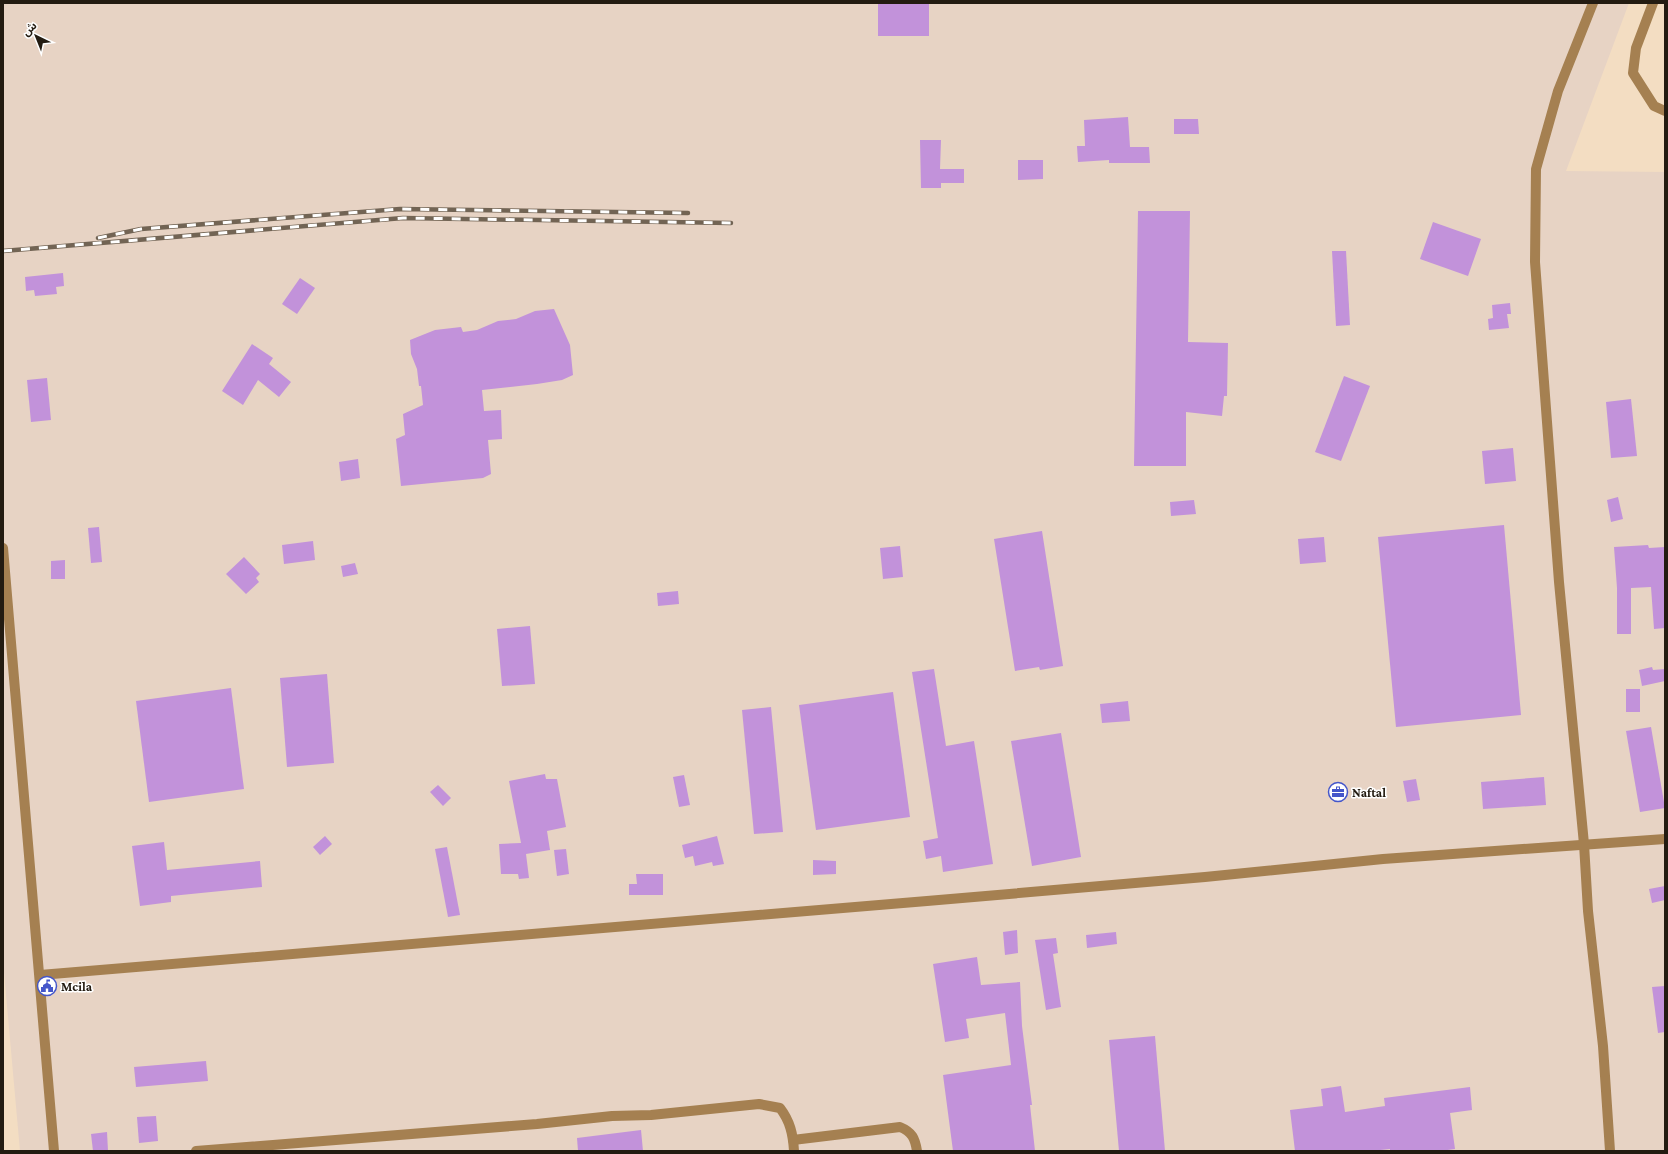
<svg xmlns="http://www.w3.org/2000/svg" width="1668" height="1154" font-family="'Crimson Pro','Noto Sans Arabic',serif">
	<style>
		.industrial { fill: #e7d3c4 }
		.building { fill: #c292da }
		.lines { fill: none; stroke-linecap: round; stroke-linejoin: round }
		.minor { stroke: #a58051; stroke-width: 10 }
		.rail-casing { stroke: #726454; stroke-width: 4.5 }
		.rail { stroke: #fff; stroke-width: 3; stroke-dasharray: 9; stroke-linecap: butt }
		.labels { text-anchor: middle; stroke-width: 3; stroke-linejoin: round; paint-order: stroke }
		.poi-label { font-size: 13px; font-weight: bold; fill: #231b11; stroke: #fff; text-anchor: start }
	</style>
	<rect width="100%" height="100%" fill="#f3ddc2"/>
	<path class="industrial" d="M 3,3 L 1629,3 L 1566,171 L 1665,172 L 1665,1151 L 20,1151 L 3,961 Z"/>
	<g class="building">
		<rect x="878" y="3" width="51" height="33"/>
		<path d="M 1128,117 L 1130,147 L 1149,147 L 1150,163 L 1109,163 L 1109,160 L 1078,162 L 1077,146 L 1085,146 L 1084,120 Z"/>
		<path d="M 1174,119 L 1198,119 L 1199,134 L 1174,134 Z"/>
		<path d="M 920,140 L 941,140 L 940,169 L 964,169 L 964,183 L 941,183 L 941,188 L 921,188 Z"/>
		<path d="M 1018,160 L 1043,160 L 1043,179 L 1018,180 Z"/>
		<path d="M 1138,211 L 1190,211 L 1188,342 L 1228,343 L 1227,396 L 1224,396 L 1222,416 L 1186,412 L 1186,466 L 1134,466 Z"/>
		<path d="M 1433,222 L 1481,239 L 1468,276 L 1420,259 Z"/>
		<path d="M 1332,251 L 1346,251 L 1350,325 L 1336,326 Z"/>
		<path d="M 63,273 L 64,286 L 56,287 L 57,294 L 35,296 L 34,290 L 26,291 L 25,277 Z"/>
		<path d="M 300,278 L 315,288 L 297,314 L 282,304 Z"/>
		<path d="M 1510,303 L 1511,314 L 1507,314 L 1509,328 L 1489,330 L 1488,319 L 1493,318 L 1492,305 Z"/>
		<path d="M 554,309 L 570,345 L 573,375 L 562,380 L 537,384 L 482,390 L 484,411 L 501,410 L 502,439 L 488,440 L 491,474 L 483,478 L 401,486 L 396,439 L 405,435 L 403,414 L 423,405 L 421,386 L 419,386 L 417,369 L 411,354 L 410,340 L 435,330 L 461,327 L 463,332 L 477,330 L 498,321 L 516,319 L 535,311 Z"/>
		<path d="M 252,344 L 273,358 L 269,364 L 291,382 L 279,397 L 258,380 L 243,405 L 222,391 Z"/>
		<path d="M 1344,376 L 1370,386 L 1341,461 L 1315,452 Z"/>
		<path d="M 47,378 L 51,420 L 31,422 L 27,380 Z"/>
		<path d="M 1631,399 L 1637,456 L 1611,458 L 1606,402 Z"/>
		<path d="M 1513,448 L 1516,481 L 1485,484 L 1482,451 Z"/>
		<path d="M 358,459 L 360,478 L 341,481 L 339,462 Z"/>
		<path d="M 1618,497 L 1623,519 L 1611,522 L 1607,500 Z"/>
		<path d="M 1194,500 L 1196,514 L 1171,516 L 1170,502 Z"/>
		<path d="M 1504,525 L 1521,715 L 1396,727 L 1378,537 Z"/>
		<path d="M 99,527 L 102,562 L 91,563 L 88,528 Z"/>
		<path d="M 1042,531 L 1063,666 L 1040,670 L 1039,667 L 1015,671 L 994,539 Z"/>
		<path d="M 1324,537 L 1326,562 L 1300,564 L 1298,539 Z"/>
		<path d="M 313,541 L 315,560 L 284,564 L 282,545 Z"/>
		<path d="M 1648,545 L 1649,548 L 1665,547 L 1665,628 L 1654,629 L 1651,587 L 1631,588 L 1631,634 L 1617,634 L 1617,588 L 1614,547 Z"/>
		<path d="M 900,546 L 903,577 L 883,579 L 880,548 Z"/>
		<path d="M 244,557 L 260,574 L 256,578 L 259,582 L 246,594 L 226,574 Z"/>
		<path d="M 65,560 L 65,579 L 51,579 L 51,561 Z"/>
		<path d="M 355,563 L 358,574 L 343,577 L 341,566 Z"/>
		<path d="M 678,591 L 679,604 L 658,606 L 657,593 Z"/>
		<path d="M 530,626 L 535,684 L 502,686 L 497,629 Z"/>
		<path d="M 1652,667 L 1653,670 L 1665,669 L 1665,681 L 1642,686 L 1639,670 Z"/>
		<path d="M 934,669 L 946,746 L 974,741 L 993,864 L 943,872 L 941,856 L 926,859 L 923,841 L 938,838 L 912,672 Z"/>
		<path d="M 327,674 L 334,763 L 287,767 L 280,678 Z"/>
		<path d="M 231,688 L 244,789 L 149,802 L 136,701 Z"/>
		<rect x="1626" y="689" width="14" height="23"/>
		<path d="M 893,692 L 910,817 L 816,830 L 799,705 Z"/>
		<path d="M 1128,701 L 1130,721 L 1102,723 L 1100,704 Z"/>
		<path d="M 771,707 L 783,832 L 754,834 L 742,710 Z"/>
		<path d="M 1651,727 L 1665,808 L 1640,812 L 1626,731 Z"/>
		<path d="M 1061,733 L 1081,857 L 1032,866 L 1011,741 Z"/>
		<path d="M 545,774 L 546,779 L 557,779 L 566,827 L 547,831 L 550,850 L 526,854 L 529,878 L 519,879 L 518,874 L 501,874 L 499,844 L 521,843 L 509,781 Z"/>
		<path d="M 684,775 L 690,805 L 679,807 L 673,777 Z"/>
		<path d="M 1544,777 L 1546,805 L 1483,809 L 1481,782 Z"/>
		<path d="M 1416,779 L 1420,800 L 1407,802 L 1403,781 Z"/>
		<path d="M 438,785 L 451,798 L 443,806 L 430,792 Z"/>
		<path d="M 325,836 L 332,844 L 320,855 L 313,847 Z"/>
		<path d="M 717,836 L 724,864 L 713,866 L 712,862 L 695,866 L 693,856 L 685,858 L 682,845 Z"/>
		<path d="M 164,842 L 167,870 L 260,861 L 262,887 L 171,896 L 171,902 L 140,906 L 132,846 Z"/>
		<path d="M 447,847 L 460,915 L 448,917 L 435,849 Z"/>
		<path d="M 566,849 L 569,874 L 557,876 L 554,850 Z"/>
		<path d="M 813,860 L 836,861 L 836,874 L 813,875 Z"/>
		<path d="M 636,874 L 663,874 L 663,895 L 629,895 L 629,884 L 637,884 Z"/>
		<path d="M 1665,886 L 1665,900 L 1652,903 L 1649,889 Z"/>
		<path d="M 1017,930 L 1018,953 L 1005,955 L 1003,932 Z"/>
		<path d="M 1116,932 L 1117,944 L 1087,948 L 1086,935 Z"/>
		<path d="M 1056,938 L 1058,953 L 1053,954 L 1061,1007 L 1046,1010 L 1035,940 Z"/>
		<path d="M 977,957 L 981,985 L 1020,982 L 1022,1026 L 1032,1105 L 1030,1105 L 1035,1151 L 953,1151 L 943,1075 L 1011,1065 L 1005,1013 L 966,1019 L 969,1038 L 945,1042 L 933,964 Z"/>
		<path d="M 1665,986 L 1665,1032 L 1658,1033 L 1652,987 Z"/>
		<path d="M 1155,1036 L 1165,1151 L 1119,1151 L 1109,1040 Z"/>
		<path d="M 206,1061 L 208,1081 L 136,1087 L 134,1067 Z"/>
		<path d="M 1341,1086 L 1345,1112 L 1385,1106 L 1384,1098 L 1470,1087 L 1472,1110 L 1450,1113 L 1455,1149 L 1440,1151 L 1390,1151 L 1390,1149 L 1371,1151 L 1295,1151 L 1290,1110 L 1323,1106 L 1321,1089 Z"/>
		<path d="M 156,1116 L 158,1141 L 139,1143 L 137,1117 Z"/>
		<path d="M 641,1130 L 643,1151 L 578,1151 L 577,1138 Z"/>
		<path d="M 107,1132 L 108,1151 L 93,1151 L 91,1134 Z"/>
	</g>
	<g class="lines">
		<g class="minor">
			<path d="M 1593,3 L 1558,91 L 1536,169 L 1535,262 L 1559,582 L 1584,844 L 1588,911 L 1603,1046 L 1610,1151"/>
			<path d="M 1653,3 L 1636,48 L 1633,73 L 1654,106 L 1665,111"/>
			<path d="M 3,548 L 54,1151"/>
			<path d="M 40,975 L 927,901 L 1205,877 L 1383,859 L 1665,839"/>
			<path d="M 793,1140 L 900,1127 C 912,1132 915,1138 917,1151"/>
			<path d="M 196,1151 L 537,1124 L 612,1116 L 651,1115 L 759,1104 L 780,1108 C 790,1121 793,1134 794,1151"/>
		</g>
		<defs>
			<g id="rail">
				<path d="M 98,238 L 141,229 L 400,209 L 688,213"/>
				<path d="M 3,251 L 403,218 L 731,223"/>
			</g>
		</defs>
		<use href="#rail" class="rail-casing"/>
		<use href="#rail" class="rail"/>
	</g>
	<defs>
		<symbol id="office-ring" viewBox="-11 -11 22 22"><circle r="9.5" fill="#fff" stroke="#4456ca" stroke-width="1.5"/><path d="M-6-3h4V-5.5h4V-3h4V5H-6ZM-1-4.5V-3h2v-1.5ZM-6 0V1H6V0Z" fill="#4456ca"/></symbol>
		<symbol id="civic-ring" viewBox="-11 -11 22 22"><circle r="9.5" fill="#fff" stroke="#4456ca" stroke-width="1.5"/><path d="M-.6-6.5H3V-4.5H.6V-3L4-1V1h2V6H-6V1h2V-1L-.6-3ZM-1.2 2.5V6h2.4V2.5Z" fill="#4456ca"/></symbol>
	</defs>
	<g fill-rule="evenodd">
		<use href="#office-ring" x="1327" y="781" width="22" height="22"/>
		<use href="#civic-ring" x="36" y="975" width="22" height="22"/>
	</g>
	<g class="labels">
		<g class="poi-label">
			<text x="1352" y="797">Naftal</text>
			<text x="61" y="991">Mcila</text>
		</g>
	</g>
	<rect width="1668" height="1154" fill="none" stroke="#231b11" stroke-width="8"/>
	<g transform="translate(36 36) rotate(317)" stroke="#ffffff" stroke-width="3" paint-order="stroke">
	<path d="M0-3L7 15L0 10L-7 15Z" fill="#231b11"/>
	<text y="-6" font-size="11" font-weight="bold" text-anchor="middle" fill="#231b11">ش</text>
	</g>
</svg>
